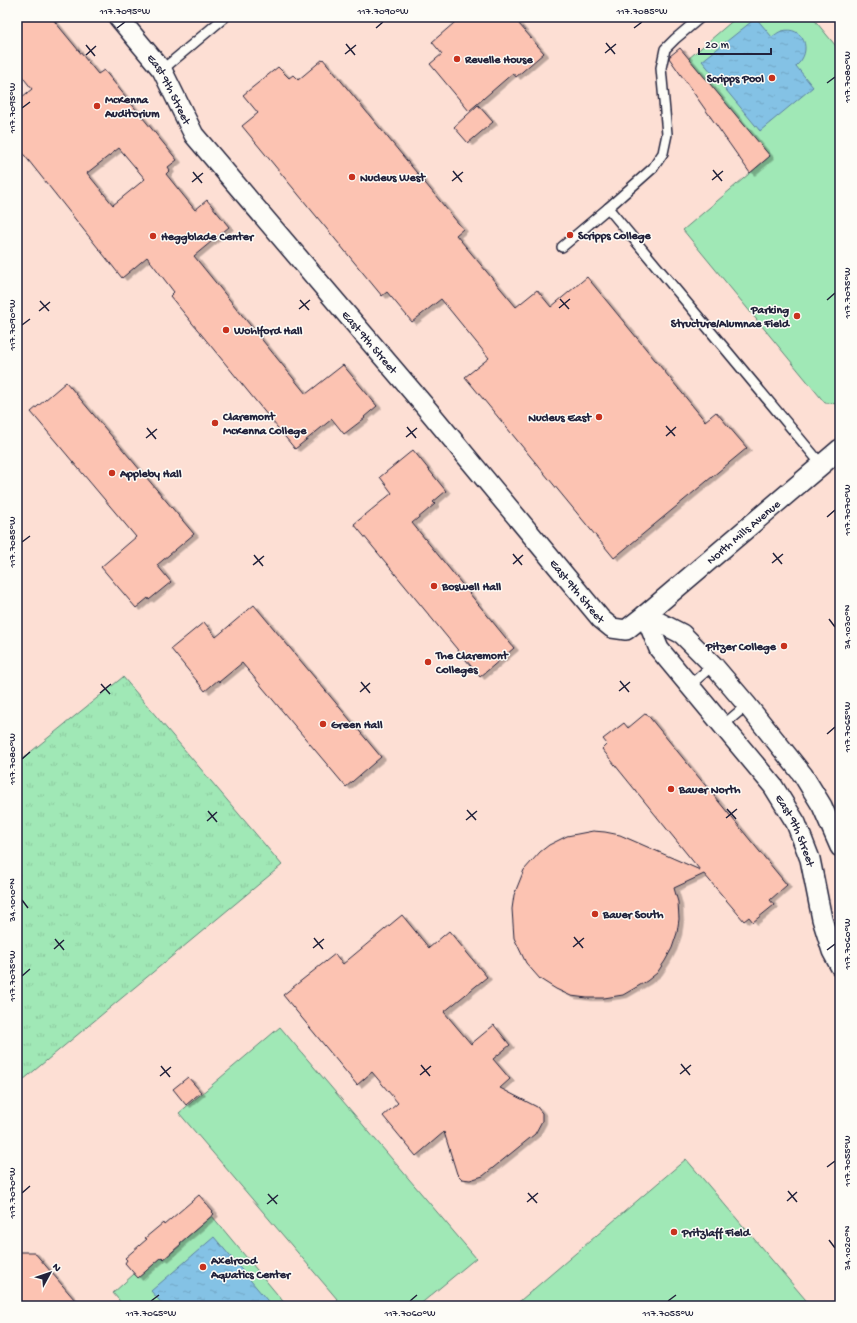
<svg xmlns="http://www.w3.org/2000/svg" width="857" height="1323" font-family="'Gochi Hand',sans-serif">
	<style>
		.built { fill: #fddfd4 }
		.grass { fill: url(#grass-tufts); stroke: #618578 }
		.pitch { fill: #a0e8b6; stroke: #618578 }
		.water { fill: url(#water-ripples); stroke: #5d82a1 }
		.building { fill: #fcc3b2; stroke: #22223b; fill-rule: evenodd; filter: url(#shadow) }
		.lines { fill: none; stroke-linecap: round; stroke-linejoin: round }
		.lane-casing { stroke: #22223b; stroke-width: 12 }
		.street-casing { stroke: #22223b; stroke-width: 22 }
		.lane { stroke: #fdfcf7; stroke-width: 9 }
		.street { stroke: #fdfcf7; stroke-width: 19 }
		.ticks { fill: none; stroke: #22223b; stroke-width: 1.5 }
		.poi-dot { fill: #c8321e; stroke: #fdfcf7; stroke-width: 1.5 }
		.labels { text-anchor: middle; stroke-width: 3; stroke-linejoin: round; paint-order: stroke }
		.poi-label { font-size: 12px; font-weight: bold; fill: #22223b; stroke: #fdfcf7; text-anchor: start }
		.street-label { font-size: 12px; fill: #22223b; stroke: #fdfcf7 }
		.neatline { fill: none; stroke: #22223b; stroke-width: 1.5 }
		.ticks-label { font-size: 10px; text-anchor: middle; fill: #22223b }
	</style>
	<defs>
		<pattern id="grass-tufts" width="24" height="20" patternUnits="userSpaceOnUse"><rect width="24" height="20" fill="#a0e8b6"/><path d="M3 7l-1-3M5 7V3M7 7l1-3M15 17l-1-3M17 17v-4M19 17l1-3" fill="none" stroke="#8ac79d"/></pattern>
		<pattern id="water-ripples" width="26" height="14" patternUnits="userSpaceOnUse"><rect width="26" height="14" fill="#84c2e5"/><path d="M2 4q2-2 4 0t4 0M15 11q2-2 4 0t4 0" fill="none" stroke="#72a6c5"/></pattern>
		<filter id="shadow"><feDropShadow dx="4.5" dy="2.5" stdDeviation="0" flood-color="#0004"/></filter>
	</defs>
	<rect width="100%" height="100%" fill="#fdebe2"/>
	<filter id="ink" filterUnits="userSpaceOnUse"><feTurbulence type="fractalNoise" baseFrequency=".025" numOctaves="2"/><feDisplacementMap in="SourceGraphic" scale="8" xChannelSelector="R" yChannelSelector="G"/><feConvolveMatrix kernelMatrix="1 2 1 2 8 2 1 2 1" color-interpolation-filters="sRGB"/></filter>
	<g filter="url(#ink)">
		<rect class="built" x="17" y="17" width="823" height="1289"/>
		<path class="grass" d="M 123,677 L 282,865 L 17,1085 L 17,763 Z"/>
		<g class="pitch">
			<path d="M 737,17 L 812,17 L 840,51 L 840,404 L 825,403 L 683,230 L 770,156 L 688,59 Z"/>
			<path d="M 280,1027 L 476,1258 L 418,1306 L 343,1306 L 179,1113 Z"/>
			<path d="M 686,1159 L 811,1306 L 514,1306 Z"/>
			<path d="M 212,1216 L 287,1306 L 124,1306 L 113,1293 L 134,1274 L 136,1276 L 138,1274 L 140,1276 L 162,1257 L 164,1259 L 181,1245 L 180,1243 Z"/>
		</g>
		<g class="water">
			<path d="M 756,18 L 772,37 C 775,35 778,32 782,31 C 803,25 814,51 796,66 L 813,87 L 760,131 L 702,61 Z"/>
			<path d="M 214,1237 L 272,1306 L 164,1306 L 151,1291 Z"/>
		</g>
		<g class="building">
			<path d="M 17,17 L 51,17 L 98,74 L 104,70 L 177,160 L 168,167 L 170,170 L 166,174 L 195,210 L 207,200 L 229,227 L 194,256 L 306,394 L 343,365 L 377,406 L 364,417 L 365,418 L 344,434 L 332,419 L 295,449 L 170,296 L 174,292 L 147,257 L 122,278 L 17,146 L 17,101 L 32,89 L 17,70 ZM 119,148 L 145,179 L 113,205 L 87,173 Z"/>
			<path d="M 461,17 L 513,17 L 544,53 L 516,77 L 513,73 L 469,111 L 430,64 L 442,54 L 432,42 Z"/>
			<path d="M 680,48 L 770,156 L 750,173 L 669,58 L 670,56 Z"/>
			<path d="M 323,59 L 463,229 L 456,235 L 516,307 L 537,290 L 551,307 L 587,277 L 705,421 L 716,412 L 747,448 L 614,558 L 465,377 L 489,358 L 441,299 L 412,322 L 387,292 L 382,296 L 242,126 L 258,113 L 243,95 L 278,67 L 289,78 L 293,75 L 298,80 Z"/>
			<path d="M 478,105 L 493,122 L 468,143 L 454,127 Z"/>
			<path d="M 66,382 L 194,534 L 157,565 L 171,582 L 149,600 L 148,598 L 136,608 L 101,567 L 136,537 L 31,412 Z"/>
			<path d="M 413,450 L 446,491 L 433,502 L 435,504 L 412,523 L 514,648 L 480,677 L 354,524 L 392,493 L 380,477 Z"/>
			<path d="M 254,605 L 381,757 L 346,787 L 242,663 L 219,682 L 218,680 L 205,691 L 171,649 L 204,622 L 216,637 Z"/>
			<path d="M 646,713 L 787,885 L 770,900 L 774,905 L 753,922 L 749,917 L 744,921 L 704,874 L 674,888 L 678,902 L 679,919 L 677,933 L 672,948 L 665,961 L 657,973 L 647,981 L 623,995 L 604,998 L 587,998 L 571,996 L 556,989 L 540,979 L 526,963 L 514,938 L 512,909 L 514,895 L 524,870 L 540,852 L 549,845 L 567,836 L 593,831 L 605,832 L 620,835 L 700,870 L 602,749 L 607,744 L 603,739 L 624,723 L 628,728 Z"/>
			<path d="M 402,915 L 429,948 L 449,931 L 487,977 L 444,1012 L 471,1044 L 494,1025 L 510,1045 L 493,1059 L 510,1079 L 500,1088 L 537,1107 L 542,1113 L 542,1121 L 535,1134 L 483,1176 L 470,1180 L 462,1179 L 457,1174 L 444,1132 L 416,1156 L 383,1116 L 398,1103 L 372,1072 L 357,1085 L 283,995 L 335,954 L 343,964 Z"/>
			<path d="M 188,1077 L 201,1092 L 186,1105 L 173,1089 Z"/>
			<path d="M 199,1195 L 213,1211 L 212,1212 L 214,1214 L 180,1243 L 181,1244 L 164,1259 L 162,1257 L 138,1278 L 125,1263 L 127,1260 L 125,1258 L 147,1239 L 145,1238 L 163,1223 L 164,1225 Z"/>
			<path d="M 17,1252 L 34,1252 L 80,1306 L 17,1306 Z"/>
		</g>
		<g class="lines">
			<defs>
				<g id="lane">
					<path d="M 162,70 L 225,17"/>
					<path d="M 608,208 L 821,464"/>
					<path d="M 562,247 L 608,208 L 653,168 L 663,153 L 667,134 L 661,68 L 665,49 L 675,39 L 701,17"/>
					<path d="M 689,686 L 713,665"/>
					<path d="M 722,726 L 747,705"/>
				</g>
				<g id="street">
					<path id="s1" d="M 118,17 L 162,70 L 194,135 L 423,404 L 601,619 L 612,628 L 626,630 L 645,615 L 840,449"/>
					<path id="s2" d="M 645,615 L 659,649 L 773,786 L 796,823 L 810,859 L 822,919 L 832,951 L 840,966"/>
					<path d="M 645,615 L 682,634 L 713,665 L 747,705 L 803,775 L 822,806 L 840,847"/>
				</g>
			</defs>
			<use href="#lane" class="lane-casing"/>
			<use href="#street" class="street-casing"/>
			<use href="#lane" class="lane"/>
			<use href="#street" class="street"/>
		</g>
	</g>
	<path class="ticks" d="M 117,28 L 125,22M 376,28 L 383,22M 634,28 L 642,22M 606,43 L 615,54M 346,44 L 355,55M 86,45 L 95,56M 605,53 L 616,44M 345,54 L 356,45M 86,55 L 96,46M 827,83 L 835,77M 22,108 L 30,102M 713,170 L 722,181M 453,171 L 462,182M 193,172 L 202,183M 712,180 L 723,171M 452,181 L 463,172M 192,182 L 203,173M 560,299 L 569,309M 300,300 L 309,310M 827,300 L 835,293M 40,301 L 49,311M 559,308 L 570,299M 299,309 L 310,300M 39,311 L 50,302M 22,325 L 30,319M 666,426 L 675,436M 407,427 L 416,438M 147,428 L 156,439M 666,436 L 676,427M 406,437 L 417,428M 146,438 L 157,429M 827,517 L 835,510M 22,542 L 30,536M 773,553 L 782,564M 513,554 L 522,565M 254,555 L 263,566M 772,563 L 783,554M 513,564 L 523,555M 253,565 L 264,556M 829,619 L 835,627M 620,681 L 629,692M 361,682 L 370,693M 101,684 L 110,694M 619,691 L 630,682M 360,692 L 370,683M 100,693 L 111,684M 827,734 L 835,727M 22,759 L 30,752M 727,809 L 736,819M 467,810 L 476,820M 208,811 L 217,822M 726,818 L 737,809M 466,820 L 477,811M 207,821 L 217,812M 22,900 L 28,908M 574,937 L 583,948M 314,938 L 323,949M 55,939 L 64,950M 573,947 L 584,938M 313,948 L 324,939M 54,949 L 64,940M 827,950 L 835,944M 22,976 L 30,969M 681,1064 L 690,1075M 421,1065 L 430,1076M 161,1066 L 170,1077M 680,1074 L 691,1065M 420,1075 L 431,1066M 160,1076 L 171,1067M 827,1167 L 835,1161M 788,1191 L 797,1202M 22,1193 L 30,1186M 528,1193 L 537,1203M 268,1194 L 277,1204M 787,1201 L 797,1192M 527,1202 L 538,1193M 267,1204 L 278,1195M 829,1240 L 835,1248M 151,1301 L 159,1295M 410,1301 L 417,1295M 668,1301 L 676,1295"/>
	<g class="poi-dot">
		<circle cx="457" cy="59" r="4"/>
		<circle cx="772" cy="78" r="4"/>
		<circle cx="97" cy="106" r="4"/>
		<circle cx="352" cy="177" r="4"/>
		<circle cx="570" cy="235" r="4"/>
		<circle cx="153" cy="236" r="4"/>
		<circle cx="797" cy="316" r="4"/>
		<circle cx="226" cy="330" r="4"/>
		<circle cx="599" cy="417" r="4"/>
		<circle cx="215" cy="423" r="4"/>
		<circle cx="112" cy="473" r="4"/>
		<circle cx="434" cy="586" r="4"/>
		<circle cx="784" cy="646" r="4"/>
		<circle cx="428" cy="662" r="4"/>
		<circle cx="323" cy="724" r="4"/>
		<circle cx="671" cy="789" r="4"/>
		<circle cx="595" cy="914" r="4"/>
		<circle cx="674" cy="1232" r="4"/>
		<circle cx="203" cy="1267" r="4"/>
	</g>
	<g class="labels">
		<g class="poi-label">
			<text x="465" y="63">Revelle House</text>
			<text x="764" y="82" text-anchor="end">Scripps Pool</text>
			<text x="105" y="103">McKenna<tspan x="105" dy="14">Auditorium</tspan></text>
			<text x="360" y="181">Nucleus West</text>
			<text x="578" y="239">Scripps College</text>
			<text x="161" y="240">Heggblade Center</text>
			<text x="789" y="313" text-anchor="end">Parking<tspan x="789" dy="14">Structure/Alumnae Field</tspan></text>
			<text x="234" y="334">Wohlford Hall</text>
			<text x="223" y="420">Claremont<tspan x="223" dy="14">McKenna College</tspan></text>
			<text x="591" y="421" text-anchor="end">Nucleus East</text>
			<text x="120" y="477">Appleby Hall</text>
			<text x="442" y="590">Boswell Hall</text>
			<text x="776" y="650" text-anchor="end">Pitzer College</text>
			<text x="436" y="659">The Claremont<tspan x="436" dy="14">Colleges</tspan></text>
			<text x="331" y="728">Green Hall</text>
			<text x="679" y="793">Bauer North</text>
			<text x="603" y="918">Bauer South</text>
			<text x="682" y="1236">Pritzlaff Field</text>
			<text x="211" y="1264">Axelrood<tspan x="211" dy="14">Aquatics Center</tspan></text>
		</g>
		<g class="street-label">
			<text dy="4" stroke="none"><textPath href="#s1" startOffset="89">East 9th Street</textPath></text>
			<text dy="4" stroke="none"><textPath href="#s1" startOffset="413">East 9th Street</textPath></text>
			<text dy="4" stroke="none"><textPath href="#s1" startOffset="955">North Mills Avenue</textPath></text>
			<text dy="4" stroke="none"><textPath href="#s1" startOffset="737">East 9th Street</textPath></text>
			<text dy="4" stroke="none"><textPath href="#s2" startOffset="265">East 9th Street</textPath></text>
		</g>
	</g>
	<rect width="857" height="1323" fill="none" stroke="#fdfcf7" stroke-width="44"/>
	<g transform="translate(50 1273) rotate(50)" stroke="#fdfcf7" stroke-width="3" paint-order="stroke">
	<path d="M0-3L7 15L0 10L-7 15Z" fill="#22223b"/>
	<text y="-6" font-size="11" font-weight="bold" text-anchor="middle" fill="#22223b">N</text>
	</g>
	<path d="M699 48v6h72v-6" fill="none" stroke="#22223b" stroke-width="2"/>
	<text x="705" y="48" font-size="12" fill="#22223b" stroke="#fdfcf7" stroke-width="3" paint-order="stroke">20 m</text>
	<rect x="22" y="22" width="813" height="1279" class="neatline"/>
	<g class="ticks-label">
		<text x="125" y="14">117.7095°W</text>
		<text x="383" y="14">117.7090°W</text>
		<text x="642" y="14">117.7085°W</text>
		<text transform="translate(846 77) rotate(-90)" y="4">117.7080°W</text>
		<text transform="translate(11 108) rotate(-90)" y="4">117.7095°W</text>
		<text transform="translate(846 293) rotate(-90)" y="4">117.7075°W</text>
		<text transform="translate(11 325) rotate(-90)" y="4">117.7090°W</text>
		<text transform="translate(846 510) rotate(-90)" y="4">117.7070°W</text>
		<text transform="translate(11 542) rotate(-90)" y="4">117.7085°W</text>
		<text transform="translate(846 627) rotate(-90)" y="4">34.1030°N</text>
		<text transform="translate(846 727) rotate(-90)" y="4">117.7065°W</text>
		<text transform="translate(11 759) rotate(-90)" y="4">117.7080°W</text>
		<text transform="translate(11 900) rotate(-90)" y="4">34.1010°N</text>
		<text transform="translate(846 944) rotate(-90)" y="4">117.7060°W</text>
		<text transform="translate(11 976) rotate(-90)" y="4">117.7075°W</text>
		<text transform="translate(846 1161) rotate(-90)" y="4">117.7055°W</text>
		<text transform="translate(11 1193) rotate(-90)" y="4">117.7070°W</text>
		<text transform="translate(846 1248) rotate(-90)" y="4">34.1020°N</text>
		<text x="151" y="1316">117.7065°W</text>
		<text x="410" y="1316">117.7060°W</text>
		<text x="668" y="1316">117.7055°W</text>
	</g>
</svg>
